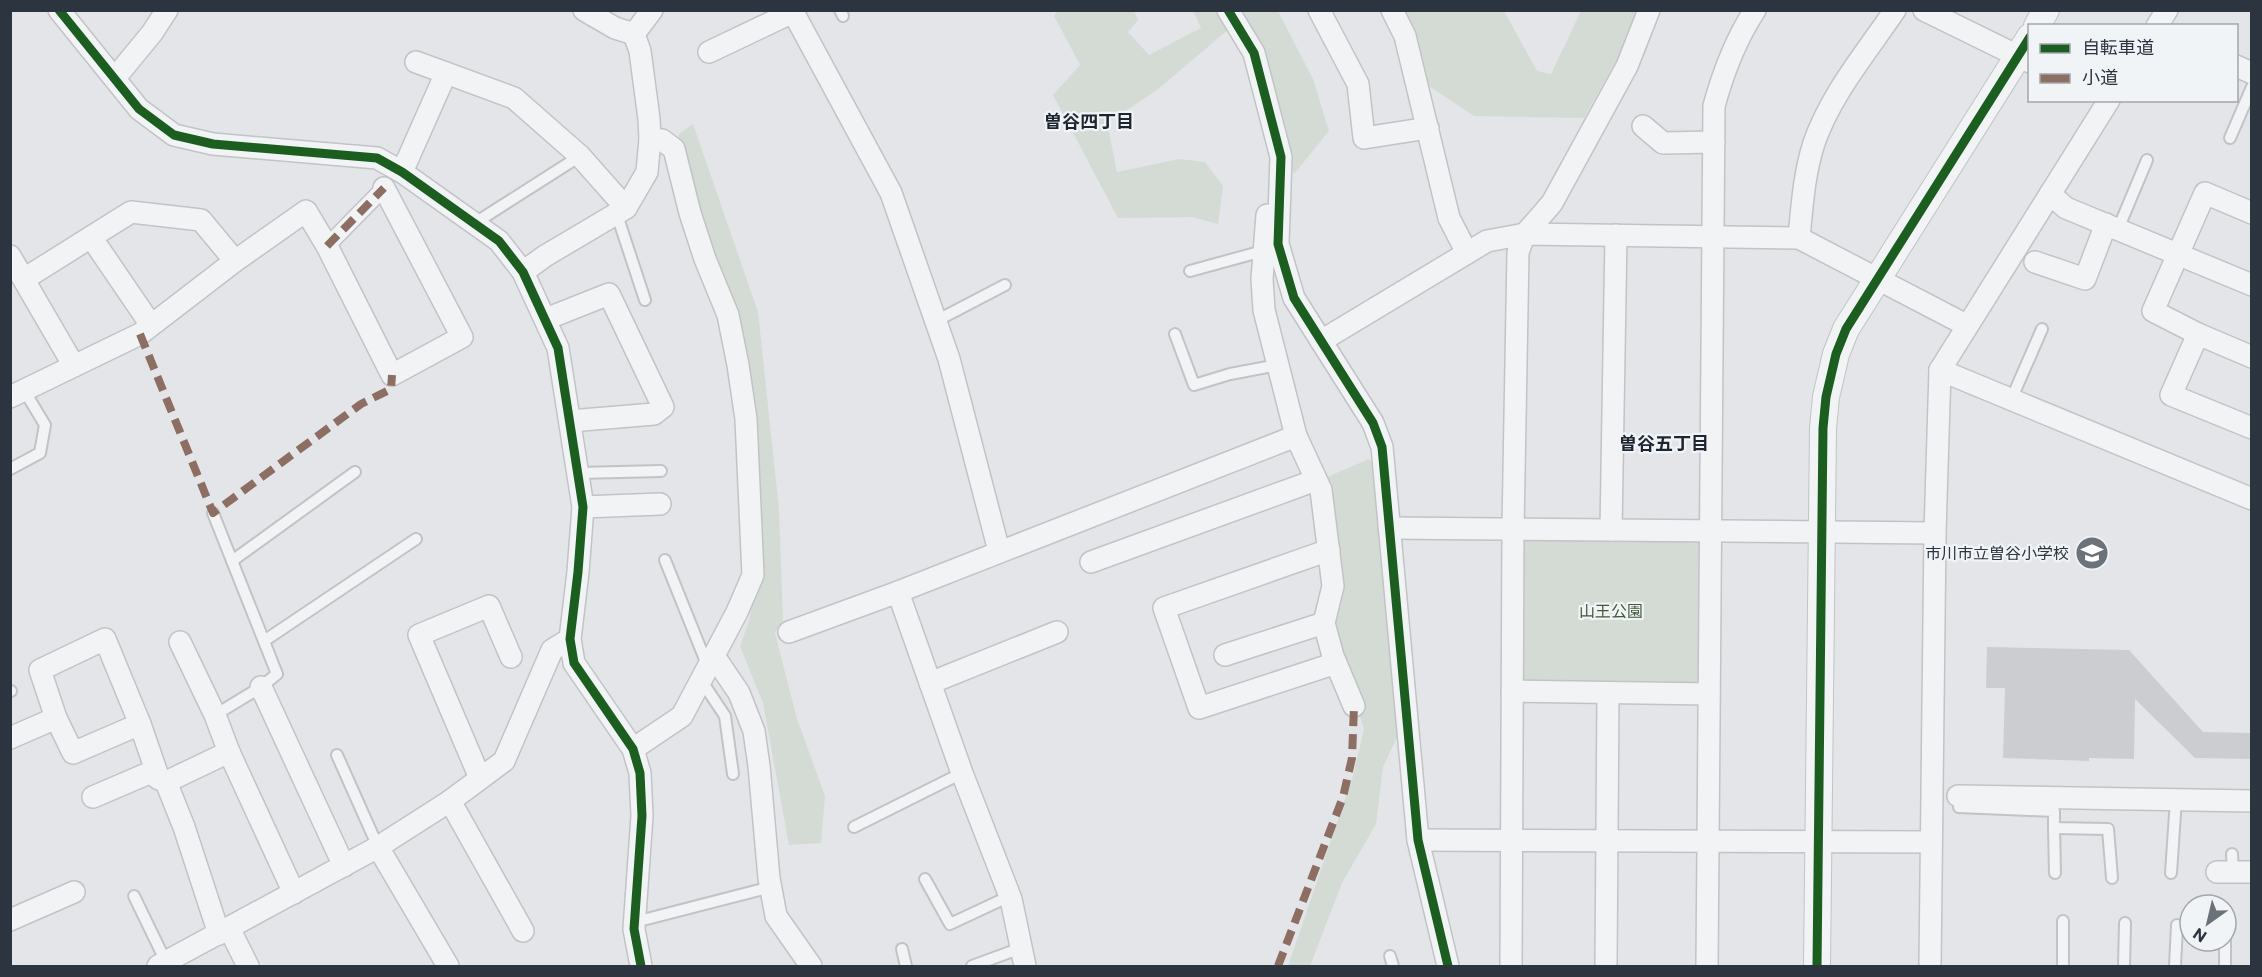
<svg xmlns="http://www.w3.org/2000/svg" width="2262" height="977" font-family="Commissioner,'Noto Sans JP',sans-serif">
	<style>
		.green { fill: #d4dbd4 }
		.building { fill: #cbcdd0 }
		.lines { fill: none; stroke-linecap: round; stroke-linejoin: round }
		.service-casing { stroke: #c2c3c6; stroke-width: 14 }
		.pedestrian-casing { stroke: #c2c3c6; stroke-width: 18 }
		.minor-casing { stroke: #c2c3c6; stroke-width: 24 }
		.tertiary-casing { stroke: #c2c3c6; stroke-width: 28 }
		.service { stroke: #f2f3f4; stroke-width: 10 }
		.pedestrian { stroke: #f2f3f4; stroke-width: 15 }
		.minor { stroke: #f2f3f4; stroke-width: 21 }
		.tertiary { stroke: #f2f3f4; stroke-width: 26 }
		.quiet { stroke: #8d6e63; stroke-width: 8; stroke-dasharray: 15 8; stroke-linecap: butt }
		.cycleway-casing { stroke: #f1f4f6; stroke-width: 13 }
		.cycleway { stroke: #1b5e20; stroke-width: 9 }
		.labels { text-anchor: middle; stroke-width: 4.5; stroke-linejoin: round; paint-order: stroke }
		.poi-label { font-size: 16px; fill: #2c343f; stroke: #f1f4f6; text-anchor: end }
		.park-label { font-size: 16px; fill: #42593a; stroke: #f1f4f6 }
		.neighbourhood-label { font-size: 18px; font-weight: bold; fill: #1e2530; stroke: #f1f4f6 }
	</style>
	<rect width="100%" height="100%" fill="#e3e5e8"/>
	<g class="green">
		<path d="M 1057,11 L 1134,11 L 1138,20 L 1128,32 L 1149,55 L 1201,28 L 1193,11 L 1278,11 L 1313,79 L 1329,131 L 1294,174 L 1265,74 L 1243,17 L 1157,90 L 1107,123 L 1117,172 L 1179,159 L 1205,162 L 1223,186 L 1218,224 L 1192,217 L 1118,218 L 1053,95 L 1080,65 L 1054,16 Z"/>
		<path d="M 1399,11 L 1504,11 L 1537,71 L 1551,74 L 1581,11 L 1640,11 L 1635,27 L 1584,118 L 1474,116 L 1429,86 Z"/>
		<path d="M 693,124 L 758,312 L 779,509 L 783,620 L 775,633 L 797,719 L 825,796 L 821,843 L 789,845 L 763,703 L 740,646 L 749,621 L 759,564 L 739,332 L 678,135 Z"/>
		<path d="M 1369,459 L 1378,470 L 1399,733 L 1383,767 L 1376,824 L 1342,883 L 1310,966 L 1288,966 L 1353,776 L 1364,729 L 1330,624 L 1340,579 L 1327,477 Z"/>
		<path d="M 1524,537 L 1699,538 L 1699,685 L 1523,683 Z"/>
	</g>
	<path class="building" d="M 1987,647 L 2129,650 L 2203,732 L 2252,733 L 2252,759 L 2195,758 L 2135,699 L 2134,759 L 2089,758 L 2089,761 L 2003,758 L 2005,688 L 1986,688 Z"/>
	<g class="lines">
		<defs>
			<g id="service">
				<path d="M 840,10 L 843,16"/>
				<path d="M 2230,138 L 2252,87"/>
				<path d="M 623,213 L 619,221 L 645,300"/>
				<path d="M 475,223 L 580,156"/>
				<path d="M 2118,229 L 2147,160"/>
				<path d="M 1190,271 L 1263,251"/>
				<path d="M 936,321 L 1005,285"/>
				<path d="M 1175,334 L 1194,385 L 1230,374 L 1278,365"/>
				<path d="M 2011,400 L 2042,329"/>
				<path d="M 10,469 L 40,453 L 45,425 L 24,390"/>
				<path d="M 578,473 L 661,471"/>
				<path d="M 213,513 L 277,674 L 261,687 L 215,715"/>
				<path d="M 665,560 L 708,667"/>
				<path d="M 232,561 L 355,472"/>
				<path d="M 264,641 L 416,539"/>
				<path d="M 701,680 L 725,716 L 733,774"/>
				<path d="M 10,691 L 11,691"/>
				<path d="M 337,755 L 378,847"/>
				<path d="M 1959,807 L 2054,811 L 2054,828 L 2108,829 L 2112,878"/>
				<path d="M 854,827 L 962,773"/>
				<path d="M 2054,828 L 2055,873"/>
				<path d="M 2232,854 L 2233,872"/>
				<path d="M 2171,873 L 2176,799"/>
				<path d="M 925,879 L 950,924 L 1010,896"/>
				<path d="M 134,896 L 166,962"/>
				<path d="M 2063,921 L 2063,966"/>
				<path d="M 635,922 L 771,887"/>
				<path d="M 902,949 L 906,966"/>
				<path d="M 1390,956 L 1393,966"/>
				<path d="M 972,966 L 1021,948"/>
				<path d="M 2124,966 L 2125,923"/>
				<path d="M 2175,966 L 2177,925"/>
				<path d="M 2225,966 L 2225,941"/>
			</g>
			<path id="pedestrian" d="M 327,246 L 384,188"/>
			<g id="minor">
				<path d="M 59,10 L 139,109 L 174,135 L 213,144 L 377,158 L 402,172 L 499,241 L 523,272 L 558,348 L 583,507 L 578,572 L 570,639 L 574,663 L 633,749 L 640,773 L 642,816 L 634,929 L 641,966"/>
				<path d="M 584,10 L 615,28 L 634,34"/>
				<path d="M 792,10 L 891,193 L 949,359 L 999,551"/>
				<path d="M 1228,10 L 1254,53 L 1281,157 L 1278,244 L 1294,298 L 1373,423 L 1382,447 L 1418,840 L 1448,966"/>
				<path d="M 1319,10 L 1358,84 L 1364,138 L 1428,128"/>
				<path d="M 1392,10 L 1405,36 L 1449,218 L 1467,253"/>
				<path d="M 1924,10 L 2030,62"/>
				<path d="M 2157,26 L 2167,10"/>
				<path d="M 634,34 L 652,10"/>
				<path d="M 709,52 L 793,12"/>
				<path d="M 416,62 L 514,98 L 580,156 L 626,208"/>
				<path d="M 2236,66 L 2252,73"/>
				<path d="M 115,78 L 152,33 L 167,10"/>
				<path d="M 1643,126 L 1663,143 L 1714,142"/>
				<path d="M 402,172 L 446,73"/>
				<path d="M 2050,194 L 2066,208 L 2252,285"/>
				<path d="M 2252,213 L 2205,193 L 2153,311 L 2198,334 L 2252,357"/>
				<path d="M 1267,215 L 1262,279 L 1264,310 L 1296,436 L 1321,490 L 1333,586 L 1324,623 L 1333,656 L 1354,706"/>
				<path d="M 91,237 L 151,325"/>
				<path d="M 1799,238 C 1802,206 1804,174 1814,143 C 1831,94 1866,53 1895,10"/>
				<path d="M 10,256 L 74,366"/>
				<path d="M 2035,262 L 2085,279 L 2106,224"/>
				<path d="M 523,272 L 545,256 L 626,208 L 647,172 L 650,139 L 649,119 L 640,51 L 634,34"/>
				<path d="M 24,279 L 131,212 L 201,220 L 235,261"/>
				<path d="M 546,319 L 609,294 L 663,407 L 654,414 L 570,421"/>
				<path d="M 2198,334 L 2171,395 L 2252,428"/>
				<path d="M 1321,341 L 1487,241 L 1525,234 L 1799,238 L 1966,325"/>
				<path d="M 1940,370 L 2252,499"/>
				<path d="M 10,397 L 140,334 L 235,261 L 306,211 L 327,246 L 392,375 L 462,337 L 384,188"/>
				<path d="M 583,507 L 660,504"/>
				<path d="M 1389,528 L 1935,533"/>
				<path d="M 1611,530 L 1616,235"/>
				<path d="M 1329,550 L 1164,608 L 1199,708 L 1336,663"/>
				<path d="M 1091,562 L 1316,480"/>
				<path d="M 898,592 L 962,773 L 1011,899 L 1025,966"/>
				<path d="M 789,632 L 898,592 L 1296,436"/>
				<path d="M 105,639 L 140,724 L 73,753 L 56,718 L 40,670 Z"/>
				<path d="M 180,642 L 215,715 L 229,752"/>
				<path d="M 1225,655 L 1324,623"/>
				<path d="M 714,656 L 739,693 L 754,731 L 759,766 L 769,878 L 776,916 L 811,966"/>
				<path d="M 930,683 L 1057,632"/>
				<path d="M 261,687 L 344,866"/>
				<path d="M 1512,691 L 1709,694"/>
				<path d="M 140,724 L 159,779"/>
				<path d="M 10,738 L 56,718"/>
				<path d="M 633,749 L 682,716 L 737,612 L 753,575 L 746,419 L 738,365 L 728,315 L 705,259 L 690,213 L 674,149 L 662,140 L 650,139"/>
				<path d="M 480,778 L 419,635 L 489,606 L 511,657"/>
				<path d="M 166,782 L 184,827 L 219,934"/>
				<path d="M 1958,796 L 2252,801"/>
				<path d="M 93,797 L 149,773 L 166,782 L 229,752 L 294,893"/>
				<path d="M 450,801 L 523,931"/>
				<path d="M 1418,840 L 1931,842"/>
				<path d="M 378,847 L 448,966"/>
				<path d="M 2217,872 L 2252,872"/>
				<path d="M 10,920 L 74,892"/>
				<path d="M 229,928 L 248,966"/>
				<path d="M 158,966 L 378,847 L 450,801 L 504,761 L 552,650 L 570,639"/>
				<path d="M 1511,966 L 1513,528 L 1518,252 L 1525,234 L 1552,203 L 1627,66 L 1649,10"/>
				<path d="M 1606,966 L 1608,694"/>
				<path d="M 1707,966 L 1714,106 C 1723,73 1736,39 1755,10"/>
				<path d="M 1930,966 L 1935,533 L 1940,370 L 2109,100"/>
			</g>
			<g id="tertiary">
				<path d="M 2037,26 L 2046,10"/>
				<path d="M 1817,966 L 1823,428 L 1826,397 L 1836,354 L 1846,329 L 2030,37"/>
			</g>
		</defs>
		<use href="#service" class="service-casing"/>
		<use href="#pedestrian" class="pedestrian-casing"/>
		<use href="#minor" class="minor-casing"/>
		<use href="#tertiary" class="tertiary-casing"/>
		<use href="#service" class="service"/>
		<use href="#pedestrian" class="pedestrian"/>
		<use href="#minor" class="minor"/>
		<use href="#tertiary" class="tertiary"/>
		<g class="quiet">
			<path d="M 327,246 L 384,188"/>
			<path d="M 140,334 L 213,513 L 361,404 L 391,389 L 392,375"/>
			<path d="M 1278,966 L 1343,797 L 1352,758 L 1354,706"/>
		</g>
		<defs>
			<g id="cycleway">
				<path d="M 59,10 L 139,109 L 174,135 L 213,144 L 377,158 L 402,172 L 499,241 L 523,272 L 558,348 L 583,507 L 578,572 L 570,639 L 574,663 L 633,749 L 640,773 L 642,816 L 634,929 L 641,966"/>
				<path d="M 1228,10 L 1254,53 L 1281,157 L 1278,244 L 1294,298 L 1373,423 L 1382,447 L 1418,840 L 1448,966"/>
				<path d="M 1817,966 L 1823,428 L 1826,397 L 1836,354 L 1846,329 L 2030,37"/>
			</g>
		</defs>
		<use href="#cycleway" class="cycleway-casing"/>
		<use href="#cycleway" class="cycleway"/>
	</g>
	<defs>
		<symbol id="school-disc" viewBox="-11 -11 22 22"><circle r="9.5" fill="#6c727a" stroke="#f1f4f6"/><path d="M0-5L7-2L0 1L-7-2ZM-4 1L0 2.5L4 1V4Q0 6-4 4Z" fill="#fff"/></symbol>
	</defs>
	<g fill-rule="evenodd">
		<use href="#school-disc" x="2073" y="534" width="38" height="38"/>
	</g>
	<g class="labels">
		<g class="poi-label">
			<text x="2069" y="559">市川市立曽谷小学校</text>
		</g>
		<g class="park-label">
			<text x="1611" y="617">山王公園</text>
		</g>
		<g class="neighbourhood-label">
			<text x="1089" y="128">曽谷四丁目</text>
			<text x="1664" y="450">曽谷五丁目</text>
		</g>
	</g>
	<rect width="2262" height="977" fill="none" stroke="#2c343f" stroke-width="24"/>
	<rect x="2028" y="24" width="210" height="78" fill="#f1f4f6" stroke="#a2a7ad" stroke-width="1.5"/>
	<rect x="2040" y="44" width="30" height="9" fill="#1b5e20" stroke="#a2a7ad" stroke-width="1.5"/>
	<text x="2082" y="54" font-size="18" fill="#2c343f">自転車道</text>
	<rect x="2040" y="74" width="30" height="9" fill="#8d6e63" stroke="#a2a7ad" stroke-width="1.5"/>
	<text x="2082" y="84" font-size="18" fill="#2c343f">小道</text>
	<g transform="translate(2208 923) rotate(214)"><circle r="28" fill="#f1f4f6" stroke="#a2a7ad" stroke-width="1.5"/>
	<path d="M0-4.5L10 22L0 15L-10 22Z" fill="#6c727a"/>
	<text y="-9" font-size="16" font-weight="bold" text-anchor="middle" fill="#2c343f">N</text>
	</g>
</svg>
